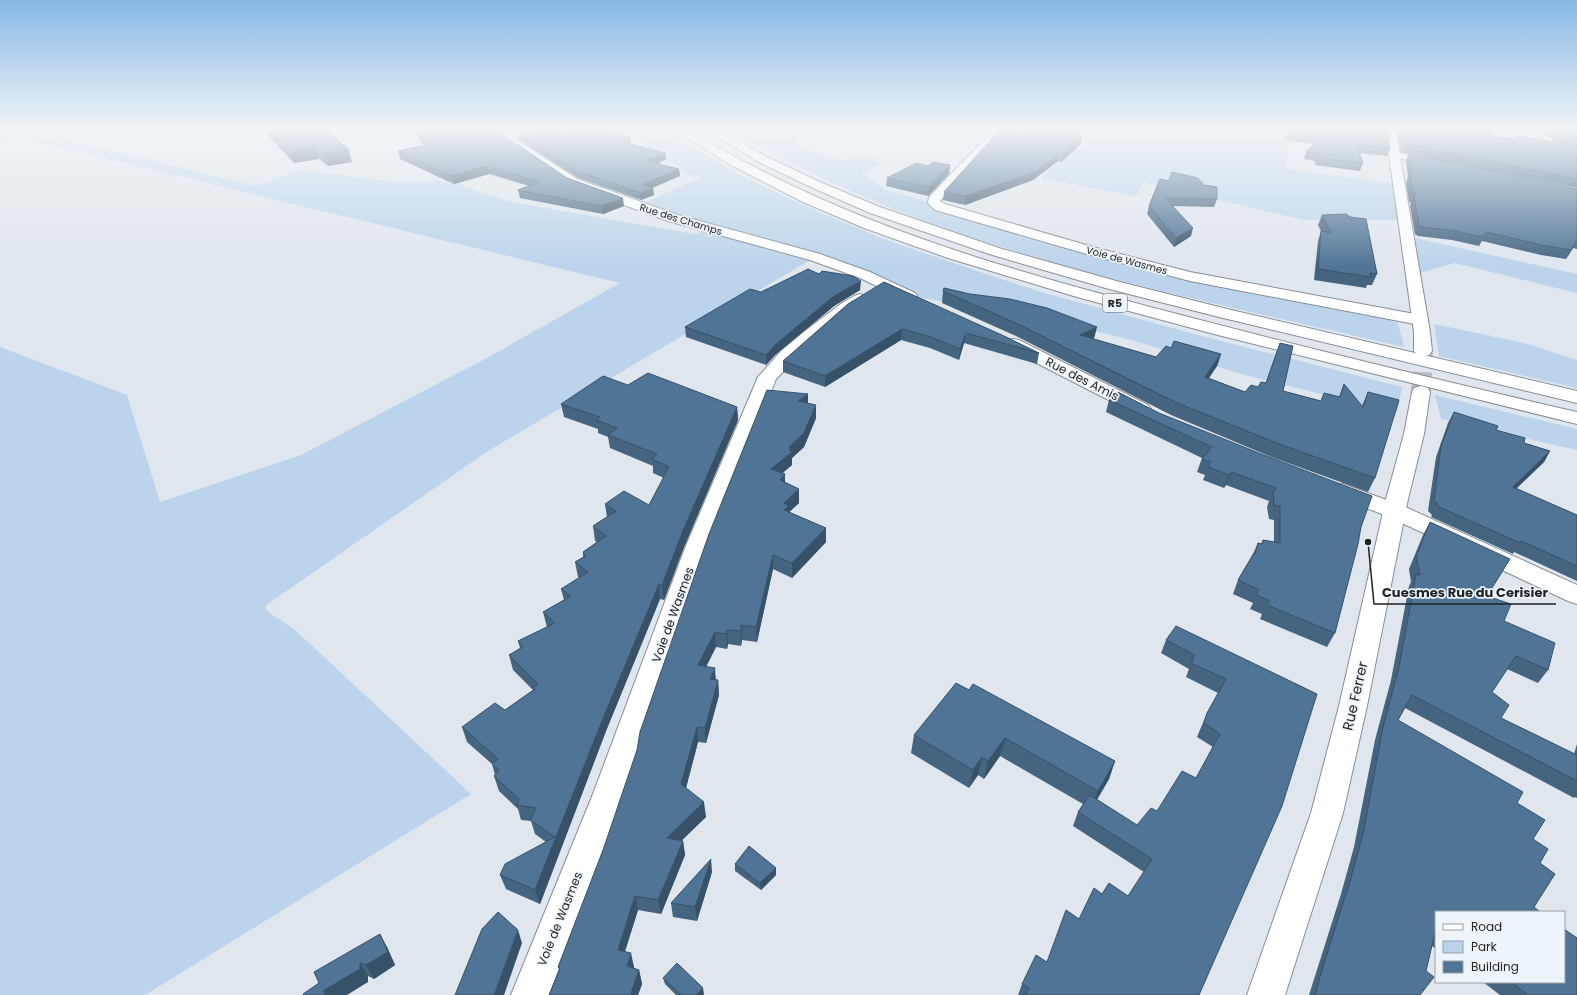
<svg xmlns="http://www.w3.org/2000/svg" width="1577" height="995" font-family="Poppins,sans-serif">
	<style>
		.green { fill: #bbd4eb }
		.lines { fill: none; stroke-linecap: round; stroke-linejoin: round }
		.tertiary-tunnel-far1 { stroke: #b9bfc5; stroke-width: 16; stroke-dasharray: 16 8; stroke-linecap: butt }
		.tertiary-tunnel { stroke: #b9bfc5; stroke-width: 20; stroke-dasharray: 20 10; stroke-linecap: butt }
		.minor-casing { stroke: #878e94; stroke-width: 2 }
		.tertiary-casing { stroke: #878e94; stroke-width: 2 }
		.motorway-casing { stroke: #878e94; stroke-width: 2 }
		.minor { fill: #fff; fill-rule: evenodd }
		.tertiary { fill: #fff; fill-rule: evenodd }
		.motorway { fill: #fff; fill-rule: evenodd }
		.wall { fill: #446480 }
		.shaded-wall { fill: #375168 }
		.building { fill: #4f7495; stroke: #375168 }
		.labels { text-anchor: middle; stroke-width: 3.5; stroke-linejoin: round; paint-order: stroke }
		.far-street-label { font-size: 10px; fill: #1f2224; stroke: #edf4fa }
		.shield { fill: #edf4fa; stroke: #5d6164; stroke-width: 1 }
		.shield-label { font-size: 11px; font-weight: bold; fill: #1f2224 }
		.street-label { font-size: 12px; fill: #1f2224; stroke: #edf4fa }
		.near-street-label { font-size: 14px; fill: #1f2224; stroke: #edf4fa }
		.leader { fill: none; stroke: #1f2224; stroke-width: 1.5 }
		.callout-dot { fill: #1f2224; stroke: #edf4fa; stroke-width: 1.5 }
		.callout-label { font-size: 13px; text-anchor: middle; font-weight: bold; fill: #1f2224; stroke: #edf4fa; stroke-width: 3.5; stroke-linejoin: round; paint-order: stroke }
	</style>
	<rect width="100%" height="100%" fill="#dfe6ed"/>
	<g class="green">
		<path d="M 0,127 L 76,127 L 41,134 L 256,186 L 300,170 L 394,182 L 458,181 L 464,187 L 516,203 L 695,234 L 709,229 L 638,206 L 702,177 L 689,174 L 675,164 L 658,158 L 659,153 L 639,141 L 625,127 L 661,127 L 688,145 L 742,176 L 821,213 L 892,242 L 971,269 L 1041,292 L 1194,334 L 1402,387 L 1397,413 L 1241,374 L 1135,341 L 1067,324 L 1003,311 L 910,296 L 815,257 L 488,451 L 265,606 L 268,612 L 294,629 L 471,794 L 145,995 L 0,995 L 0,347 L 127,395 L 160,502 L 301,455 L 485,359 L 620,283 L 21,138 L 0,142 Z"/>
		<path d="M 725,127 L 821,127 L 793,142 L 816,154 L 835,160 L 851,159 L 858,156 L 884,162 C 876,168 869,168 862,174 L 887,190 L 1131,261 L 1362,310 L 1398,323 L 1404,347 C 1237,308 1065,275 904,213 C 842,189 783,160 725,127 Z"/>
		<path d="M 1069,127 L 1290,127 L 1286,169 L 1398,184 L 1404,220 L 1304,220 L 1143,182 L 1137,194 L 1134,196 L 1041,178 L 1068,153 L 1088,146 L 1089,138 L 1064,133 Z"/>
		<path d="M 1406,236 L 1577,274 L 1577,293 L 1455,263 L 1412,275 Z"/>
		<path d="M 1434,324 L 1524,343 L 1577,360 L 1577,388 L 1439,356 Z"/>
		<path d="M 1435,395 L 1577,429 L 1577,450 L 1441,419 Z"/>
	</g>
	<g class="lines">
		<path class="tertiary-tunnel-far1" d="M 1423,353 L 1423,351"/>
		<path class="tertiary-tunnel" d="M 1421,392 L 1423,352"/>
		<defs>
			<g id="minor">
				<path d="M 484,127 L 497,127 L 577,179 L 678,215 L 820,254 L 870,272 L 915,293 L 917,296 L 915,299 L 909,301 L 903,299 L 860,278 L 810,260 L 668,221 L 569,185 Z"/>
				<path d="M 988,127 L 998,127 L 998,135 L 993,143 L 940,201 L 945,204 L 1093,247 L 1190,272 L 1420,315 L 1426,316 L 1428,320 L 1426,324 L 1420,325 L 1190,281 L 1083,253 L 935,210 L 928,203 L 929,197 L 985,139 L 988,135 Z"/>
				<path d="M 1394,152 L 1436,159 L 1440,160 L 1442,162 L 1440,164 L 1436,165 L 1390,157 L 1388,155 L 1390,153 Z"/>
				<path d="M 860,294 L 866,296 L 868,299 L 866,302 L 841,319 L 816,338 L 776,379 L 709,548 L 625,794 L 549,995 L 511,995 L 593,794 L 685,548 L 758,377 L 781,351 L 805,331 L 842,303 L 854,296 Z"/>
				<path d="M 1013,339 L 1019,340 L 1148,405 L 1151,409 L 1148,413 L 1141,415 L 1134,413 L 1007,348 L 1004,344 L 1007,340 Z"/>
				<path d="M 1343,484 L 1403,506 L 1577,585 L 1577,604 L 1568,601 L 1387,516 L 1335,496 L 1332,491 L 1335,486 Z"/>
			</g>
			<g id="tertiary">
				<path d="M 1385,127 L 1395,127 L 1430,332 L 1432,351 L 1429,355 L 1423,356 L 1417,355 L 1414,351 L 1414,332 Z"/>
				<path d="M 1421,386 L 1428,388 L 1430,392 L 1424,434 L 1408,499 L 1367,706 L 1343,813 L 1285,995 L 1247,995 L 1311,813 L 1339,706 L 1386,499 L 1404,434 L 1412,392 L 1414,388 Z"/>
			</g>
			<g id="motorway">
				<path d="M 671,127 L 684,127 C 836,222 1005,269 1177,314 C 1310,349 1443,381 1577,412 L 1577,424 L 1214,334 L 1077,297 L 948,258 L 864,228 L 803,202 L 727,163 Z"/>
				<path d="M 702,127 L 715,127 L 765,156 L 822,183 L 880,207 L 999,248 L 1120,282 L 1227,309 L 1577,391 L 1577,403 L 1219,317 L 1109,289 L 989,254 L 870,213 L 813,188 L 757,161 Z"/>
			</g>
		</defs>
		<use href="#minor" class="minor-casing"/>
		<use href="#tertiary" class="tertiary-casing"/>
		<use href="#motorway" class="motorway-casing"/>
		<use href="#minor" class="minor"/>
		<use href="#tertiary" class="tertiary"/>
		<use href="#motorway" class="motorway"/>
	</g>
	<g class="wall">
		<path d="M 260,127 L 323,127 L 348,149 L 352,162 L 328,166 L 319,159 L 294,163 Z"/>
		<path d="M 413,127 L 491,127 L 567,178 L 624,206 L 603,214 L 520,198 L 518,190 L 529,186 L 489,174 L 454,184 L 400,159 L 398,151 L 425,145 L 421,142 L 419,135 L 414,130 Z"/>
		<path d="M 500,127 L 536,127 L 507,132 Z"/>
		<path d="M 999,127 L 1087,127 L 1078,135 L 1082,136 L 1081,144 L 1061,162 L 1058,161 L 1033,180 L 965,205 L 943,200 L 944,192 L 1002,128 L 1000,128 Z"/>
		<path d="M 1289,127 L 1390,149 L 1387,156 L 1359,153 L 1363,163 L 1360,171 L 1315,165 L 1315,161 L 1304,159 L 1306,152 L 1314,144 L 1285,140 Z"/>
		<path d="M 1395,127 L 1489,127 L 1495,137 L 1556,143 L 1537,127 L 1577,127 L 1577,188 L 1401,152 Z"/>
		<path d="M 560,130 L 631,143 L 629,144 L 665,153 L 666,159 L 657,164 L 679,169 L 680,176 L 652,188 L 653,188 L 654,195 L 641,200 L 578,178 L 519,140 L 518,133 Z"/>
		<path d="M 1409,153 L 1577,189 L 1577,249 L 1573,248 L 1566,259 L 1541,255 L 1482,241 L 1479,246 L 1452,240 L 1418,236 L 1415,234 L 1410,206 L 1411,203 L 1409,202 L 1406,183 L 1408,176 L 1406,161 Z"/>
		<path d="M 950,165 L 949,174 L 928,196 L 886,186 L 887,178 L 928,166 Z"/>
		<path d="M 1160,179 L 1217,199 L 1214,207 L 1173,206 L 1191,236 L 1174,247 L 1147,214 L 1149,206 Z"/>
		<path d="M 1322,215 L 1377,274 L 1372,285 L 1367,285 L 1366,288 L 1314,280 L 1318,241 L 1321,231 L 1318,225 Z"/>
		<path d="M 884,282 L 1039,353 L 1037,364 L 964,343 L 959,360 L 930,348 L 901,340 L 825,387 L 783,372 L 783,361 Z"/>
		<path d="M 860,290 L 834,306 L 775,355 L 766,365 L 686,337 L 685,327 L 761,292 Z"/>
		<path d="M 943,291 L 1094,339 L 1156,357 L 1171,348 L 1221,354 L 1217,366 L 1209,378 L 1245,392 L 1258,387 L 1266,383 L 1280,343 L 1283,391 L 1321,401 L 1324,393 L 1339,397 L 1344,384 L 1362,406 L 1368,392 L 1375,478 L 1368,492 L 1274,458 L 1171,415 L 1016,336 L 942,303 Z"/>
		<path d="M 628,385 L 737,407 L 738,420 L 684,547 L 664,600 L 660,599 L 606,731 L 540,904 L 506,889 L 500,875 L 546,842 L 535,834 L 531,821 L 521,820 L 518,809 L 499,791 L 494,776 L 495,775 L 492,764 L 467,742 L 462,727 L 505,710 L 533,690 L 513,670 L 509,655 L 520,648 L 518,641 L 547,627 L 543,612 L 564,600 L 561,589 L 579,578 L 578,577 L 575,562 L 583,557 L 583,552 L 597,542 L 595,541 L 593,526 L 607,517 L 605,504 L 649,505 L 664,478 L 653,473 L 653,466 L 610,448 L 608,437 L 598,433 L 598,429 L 564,417 L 561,404 Z"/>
		<path d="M 1118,392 L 1361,527 L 1335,633 L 1327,647 L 1260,619 L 1262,614 L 1250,609 L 1253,603 L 1233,594 L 1238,580 L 1253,554 L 1258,543 L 1261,544 L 1263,540 L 1274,542 L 1274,520 L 1269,519 L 1267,507 L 1269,501 L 1226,485 L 1224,488 L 1203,480 L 1205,475 L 1197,472 L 1202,458 L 1106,412 L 1109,400 Z"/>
		<path d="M 808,394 L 808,403 L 816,418 L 804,447 L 792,458 L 792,465 L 782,473 L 785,482 L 799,489 L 799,503 L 789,512 L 826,528 L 826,542 L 792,578 L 773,569 L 757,642 L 742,640 L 741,646 L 728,644 L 727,649 L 716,647 L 706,667 L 715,680 L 718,680 L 719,695 L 706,743 L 698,742 L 686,788 L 706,817 L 681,840 L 683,841 L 685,855 L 661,914 L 638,910 L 625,951 L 634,967 L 634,969 L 639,970 L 642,984 L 638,995 L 549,995 L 559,970 L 558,967 Z"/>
		<path d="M 1454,412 L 1496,430 L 1524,443 L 1550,451 L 1544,462 L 1516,489 L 1577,515 L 1577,581 L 1514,552 L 1513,554 L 1431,517 L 1432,515 L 1428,511 L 1436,457 L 1448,423 Z"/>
		<path d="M 1430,522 L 1487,596 L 1504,621 L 1548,670 L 1538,683 L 1507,669 L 1492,692 L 1501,718 L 1574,754 L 1577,744 L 1577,798 L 1575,797 L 1574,798 L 1405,708 L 1398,720 L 1436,912 L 1436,949 L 1432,946 L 1420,995 L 1309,995 L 1341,894 L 1354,847 L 1375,740 L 1391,680 L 1409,586 L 1411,582 L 1409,569 L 1423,535 Z"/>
		<path d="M 1166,640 L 1317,694 L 1199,995 L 1018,995 L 1022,984 L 1047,962 L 1079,919 L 1102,894 L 1128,896 L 1144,872 L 1073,826 L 1078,812 L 1083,804 L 1000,756 L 984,779 L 978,775 L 969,788 L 911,753 L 914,735 L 969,690 L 1115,761 L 1109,779 L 1097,800 L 1137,825 L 1157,811 L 1196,778 L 1213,747 L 1197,737 L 1207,713 L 1218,693 L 1186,677 L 1189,669 L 1161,653 Z"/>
		<path d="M 735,864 L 776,868 L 776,875 L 761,890 L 735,871 Z"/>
		<path d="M 712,872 L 697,921 L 673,917 L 671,903 Z"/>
		<path d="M 387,947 L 395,965 L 374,979 L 368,976 L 368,982 L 304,995 Z"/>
		<path d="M 663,978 L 704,994 L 703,995 L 676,995 L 665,984 Z"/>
		<path d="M 1483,982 L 1564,982 L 1577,995 L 1500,995 Z"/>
	</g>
	<g class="shaded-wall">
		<path d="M 506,127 L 536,127 L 507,132 Z"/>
		<path d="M 1080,127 L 1087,127 L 1071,142 L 1072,134 Z"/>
		<path d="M 1082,136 L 1081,144 L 1061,162 L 1062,154 Z"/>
		<path d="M 630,137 L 631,143 L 616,147 L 616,140 Z"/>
		<path d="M 315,146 L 319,159 L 294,163 L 290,150 Z"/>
		<path d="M 348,149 L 352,162 L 328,166 L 324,153 Z"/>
		<path d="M 665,153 L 666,159 L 647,168 L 646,161 Z"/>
		<path d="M 1059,153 L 1058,161 L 1033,180 L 965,205 L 966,196 Z"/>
		<path d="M 950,165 L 949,174 L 928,196 L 929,187 Z"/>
		<path d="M 487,166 L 489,174 L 454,184 L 452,176 Z"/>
		<path d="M 679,169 L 680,176 L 642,192 L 642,185 Z"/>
		<path d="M 653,188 L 654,195 L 641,200 L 640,193 Z"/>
		<path d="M 623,198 L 624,206 L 603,214 L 602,206 Z"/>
		<path d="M 1193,228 L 1191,236 L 1174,247 L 1176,238 Z"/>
		<path d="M 1577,240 L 1573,248 L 1566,259 L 1571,250 Z"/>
		<path d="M 861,281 L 860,290 L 834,306 L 775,355 L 766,365 L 766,355 L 775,345 L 834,296 Z"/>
		<path d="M 1097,327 L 1094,339 L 1080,335 Z"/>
		<path d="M 902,329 L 901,340 L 825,387 L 825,376 Z"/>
		<path d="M 966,333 L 964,343 L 959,360 L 960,349 Z"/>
		<path d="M 1221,354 L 1217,366 L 1201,389 L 1205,377 Z"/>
		<path d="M 808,394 L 808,407 L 798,401 Z"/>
		<path d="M 816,405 L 816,418 L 804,447 L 792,458 L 792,465 L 771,483 L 771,469 L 789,447 Z"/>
		<path d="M 737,407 L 738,420 L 684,547 L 664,600 L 662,585 L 682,533 Z"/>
		<path d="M 1550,451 L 1544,462 L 1506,498 L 1513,487 Z"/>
		<path d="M 1231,472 L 1226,485 L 1224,488 L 1229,475 Z"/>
		<path d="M 785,474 L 785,488 L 780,480 Z"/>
		<path d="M 799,489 L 799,503 L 784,517 L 784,503 Z"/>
		<path d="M 826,528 L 826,542 L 792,578 L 792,563 Z"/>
		<path d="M 773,555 L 773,569 L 757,642 L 756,627 Z"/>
		<path d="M 659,584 L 660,599 L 606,731 L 540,904 L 535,890 L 604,716 Z"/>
		<path d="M 741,625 L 742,640 L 741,646 Z"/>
		<path d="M 727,630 L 728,644 L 727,649 L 726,634 Z"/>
		<path d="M 715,632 L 716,647 L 699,680 L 698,665 Z"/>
		<path d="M 715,668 L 716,683 L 710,679 Z"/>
		<path d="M 718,680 L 719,695 L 706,743 L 705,728 Z"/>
		<path d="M 697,727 L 698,742 L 683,799 L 681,784 Z"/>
		<path d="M 1005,738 L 1000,756 L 984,779 L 988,761 Z"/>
		<path d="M 982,757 L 978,775 L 969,788 L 973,770 Z"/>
		<path d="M 1115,761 L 1109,779 L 1091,809 L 1098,791 Z"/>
		<path d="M 704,802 L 706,817 L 669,853 L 667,838 Z"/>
		<path d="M 683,841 L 685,855 L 661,914 L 658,900 Z"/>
		<path d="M 711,859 L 712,872 L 697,921 L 695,907 Z"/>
		<path d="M 776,868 L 776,875 L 761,890 L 760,883 Z"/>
		<path d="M 635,896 L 638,910 L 621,964 L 618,950 Z"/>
		<path d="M 518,930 L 522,943 L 504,995 L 494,995 Z"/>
		<path d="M 380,934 L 387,947 L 395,965 L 374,979 L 366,965 Z"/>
		<path d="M 631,953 L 634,967 L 630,980 L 627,966 Z"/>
		<path d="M 360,963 L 368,976 L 368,982 L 347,995 L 325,995 L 323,991 Z"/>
		<path d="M 639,970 L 642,984 L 638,995 L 632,995 L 631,993 Z"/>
		<path d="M 703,988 L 704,994 L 703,995 L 696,995 Z"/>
	</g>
	<g class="building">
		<path d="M 268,127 L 323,127 L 348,149 L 324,153 L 315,146 L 290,150 Z"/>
		<path d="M 417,127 L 491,127 L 567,178 L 623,198 L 602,206 L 518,190 L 539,182 L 487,166 L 452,176 L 398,151 L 430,144 L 419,135 L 424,134 Z"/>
		<path d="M 552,127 L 560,130 L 572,127 L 600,127 L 630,137 L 616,140 L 665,153 L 646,161 L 679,169 L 642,185 L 653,188 L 640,193 L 577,171 L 518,133 Z"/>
		<path d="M 1003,127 L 1080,127 L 1072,134 L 1082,136 L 1062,154 L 1059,153 L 1035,172 L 966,196 L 944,192 L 999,131 Z"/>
		<path d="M 1289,127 L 1387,127 L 1390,149 L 1356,144 L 1363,163 L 1318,158 L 1318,153 L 1306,152 L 1321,137 L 1287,133 Z"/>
		<path d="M 1400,127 L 1489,127 L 1495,137 L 1515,139 L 1517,136 L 1573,145 L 1550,127 L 1577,127 L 1577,179 L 1404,144 Z"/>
		<path d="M 1409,153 L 1577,189 L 1577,240 L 1571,250 L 1546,246 L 1486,232 L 1483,237 L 1456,231 L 1422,227 L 1419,225 L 1414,197 L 1416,194 L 1413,194 L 1410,175 L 1411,168 Z"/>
		<path d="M 933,162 L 950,165 L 929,187 L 887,178 L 916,163 L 928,166 Z"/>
		<path d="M 1172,172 L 1198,178 L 1204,185 L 1217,187 L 1217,199 L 1165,198 L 1193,228 L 1176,238 L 1149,206 L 1160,179 L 1169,181 Z"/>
		<path d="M 1346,214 L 1350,217 L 1366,219 L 1377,274 L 1370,273 L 1371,277 L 1318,269 L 1321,231 L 1331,233 L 1322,215 Z"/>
		<path d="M 808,269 L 819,274 L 822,271 L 853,276 L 861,281 L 834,296 L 775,345 L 766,355 L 685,327 L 750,289 L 761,292 Z"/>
		<path d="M 884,282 L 1004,336 L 1039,353 L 966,333 L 960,349 L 931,337 L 902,329 L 825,376 L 783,361 L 848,304 Z"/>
		<path d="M 944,288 L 970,294 L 1010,299 L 1047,308 L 1097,327 L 1080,335 L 1156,357 L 1166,346 L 1171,348 L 1174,341 L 1221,354 L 1205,377 L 1245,392 L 1251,385 L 1258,387 L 1261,382 L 1266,383 L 1280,343 L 1293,346 L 1283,391 L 1321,401 L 1324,393 L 1340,397 L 1344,384 L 1363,407 L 1368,392 L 1399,400 L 1375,478 L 1279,444 L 1175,402 L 1018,324 L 943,291 Z"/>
		<path d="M 648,373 L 737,407 L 682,533 L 662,585 L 659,584 L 604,716 L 535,890 L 500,875 L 505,864 L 555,837 L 530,820 L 536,808 L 517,805 L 519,799 L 494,776 L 499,770 L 492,764 L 498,759 L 462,727 L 495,703 L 505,710 L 535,689 L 533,687 L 538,684 L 509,655 L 523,647 L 518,641 L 555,623 L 543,612 L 571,596 L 561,589 L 588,572 L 575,562 L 586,556 L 583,552 L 606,536 L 593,526 L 616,511 L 605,504 L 624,491 L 649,505 L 669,467 L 652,459 L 657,454 L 608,435 L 617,428 L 596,420 L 600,417 L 561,404 L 603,376 L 628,385 Z"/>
		<path d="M 767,390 L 808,394 L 798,401 L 816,405 L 804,433 L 789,447 L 792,448 L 789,450 L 792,452 L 771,469 L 785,474 L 780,480 L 799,489 L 784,503 L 789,506 L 784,510 L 826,528 L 792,563 L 773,555 L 756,627 L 741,625 L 741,631 L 727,630 L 726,634 L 715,632 L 698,665 L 715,668 L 710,679 L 718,680 L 705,728 L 697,727 L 681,784 L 704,802 L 667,838 L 683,841 L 658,900 L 635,896 L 618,950 L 631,953 L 627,966 L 639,970 L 631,993 L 633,995 L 549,995 L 560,968 L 558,967 L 603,850 L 637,750 L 640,732 L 709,534 Z"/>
		<path d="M 1118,392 L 1159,413 L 1264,455 L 1372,496 L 1361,527 L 1358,544 L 1335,633 L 1267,605 L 1269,600 L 1256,595 L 1259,590 L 1238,580 L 1254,553 L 1255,554 L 1258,543 L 1262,544 L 1263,540 L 1280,543 L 1280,506 L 1274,505 L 1273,493 L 1276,488 L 1231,472 L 1229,475 L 1208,467 L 1211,462 L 1202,459 L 1212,447 L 1109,400 Z"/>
		<path d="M 1454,412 L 1498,426 L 1496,430 L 1525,438 L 1524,443 L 1550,451 L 1513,487 L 1577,515 L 1577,566 L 1521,541 L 1520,543 L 1437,506 L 1438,504 L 1434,500 L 1441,446 Z"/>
		<path d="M 1430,522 L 1510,559 L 1487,596 L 1511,604 L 1504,621 L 1555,643 L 1548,670 L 1516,656 L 1492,692 L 1509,705 L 1501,718 L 1577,755 L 1577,781 L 1412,695 L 1398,720 L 1523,792 L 1517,803 L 1545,820 L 1533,839 L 1548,849 L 1540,863 L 1555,874 L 1534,907 L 1540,912 L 1436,912 L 1436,928 L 1426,971 L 1434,977 L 1420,995 L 1315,995 L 1321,973 L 1350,881 L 1363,834 L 1383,727 L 1399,667 L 1416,574 L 1420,575 L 1416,557 Z"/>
		<path d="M 1176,626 L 1317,694 L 1282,806 L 1199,995 L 1025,995 L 1029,988 L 1022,984 L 1036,955 L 1047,962 L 1066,910 L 1079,919 L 1094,888 L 1102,894 L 1109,883 L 1128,896 L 1152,859 L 1078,812 L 1090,795 L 1137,825 L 1151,808 L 1157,811 L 1182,771 L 1196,778 L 1220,734 L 1204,723 L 1207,713 L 1226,679 L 1191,663 L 1195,655 L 1166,640 Z"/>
		<path d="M 956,683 L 969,690 L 973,684 L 1115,761 L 1098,791 L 1005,738 L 988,761 L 982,757 L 973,770 L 914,735 Z"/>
		<path d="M 749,846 L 776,868 L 760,883 L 735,864 Z"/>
		<path d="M 711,859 L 695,907 L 671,903 Z"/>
		<path d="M 498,912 L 518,930 L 494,995 L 455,995 L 482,929 Z"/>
		<path d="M 1564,929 L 1577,938 L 1577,995 L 1528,995 L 1511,982 L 1564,982 Z"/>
		<path d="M 380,934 L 388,952 L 366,965 L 360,963 L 360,969 L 323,991 L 325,995 L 304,995 L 303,994 L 319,983 L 314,972 Z"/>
		<path d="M 677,963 L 703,988 L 696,995 L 681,995 L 663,978 Z"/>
	</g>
	<linearGradient id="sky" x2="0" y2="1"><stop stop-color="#87b8e6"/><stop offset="0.48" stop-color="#f1f4f7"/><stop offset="1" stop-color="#f1f4f7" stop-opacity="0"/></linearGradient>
	<rect width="1577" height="267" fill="url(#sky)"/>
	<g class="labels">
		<g class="far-street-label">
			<text transform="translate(681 219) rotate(17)" y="4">Rue des Champs</text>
			<text transform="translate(1127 260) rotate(15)" y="4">Voie de Wasmes</text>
		</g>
		<rect class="shield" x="1103" y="294" width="24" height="18" rx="3"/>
		<g class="shield-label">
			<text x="1115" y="307">R5</text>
		</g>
		<g class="street-label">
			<text transform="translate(1082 379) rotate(27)" y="4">Rue des Amis</text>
			<text transform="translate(673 615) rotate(-70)" y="4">Voie de Wasmes</text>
			<text transform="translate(560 919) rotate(-68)" y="4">Voie de Wasmes</text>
		</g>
		<g class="near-street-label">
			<text transform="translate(1355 696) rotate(-77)" y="5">Rue Ferrer</text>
		</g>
	</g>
	<path class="leader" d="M1368 542L1374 604H1556"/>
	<circle class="callout-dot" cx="1368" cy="542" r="4"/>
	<g class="callout-label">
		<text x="1465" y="597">Cuesmes Rue du Cerisier</text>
	</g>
	<rect x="1435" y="911" width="130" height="72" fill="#edf4fa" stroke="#9ba0a4"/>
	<rect x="1443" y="924" width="20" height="6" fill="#ffffff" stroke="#9ba0a4"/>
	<text x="1471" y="931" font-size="12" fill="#1f2224">Road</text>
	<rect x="1443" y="941" width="20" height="12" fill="#bbd4eb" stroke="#9ba0a4"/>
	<text x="1471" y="951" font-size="12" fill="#1f2224">Park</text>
	<rect x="1443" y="961" width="20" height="12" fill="#4f7495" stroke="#9ba0a4"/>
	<text x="1471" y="971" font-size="12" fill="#1f2224">Building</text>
</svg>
